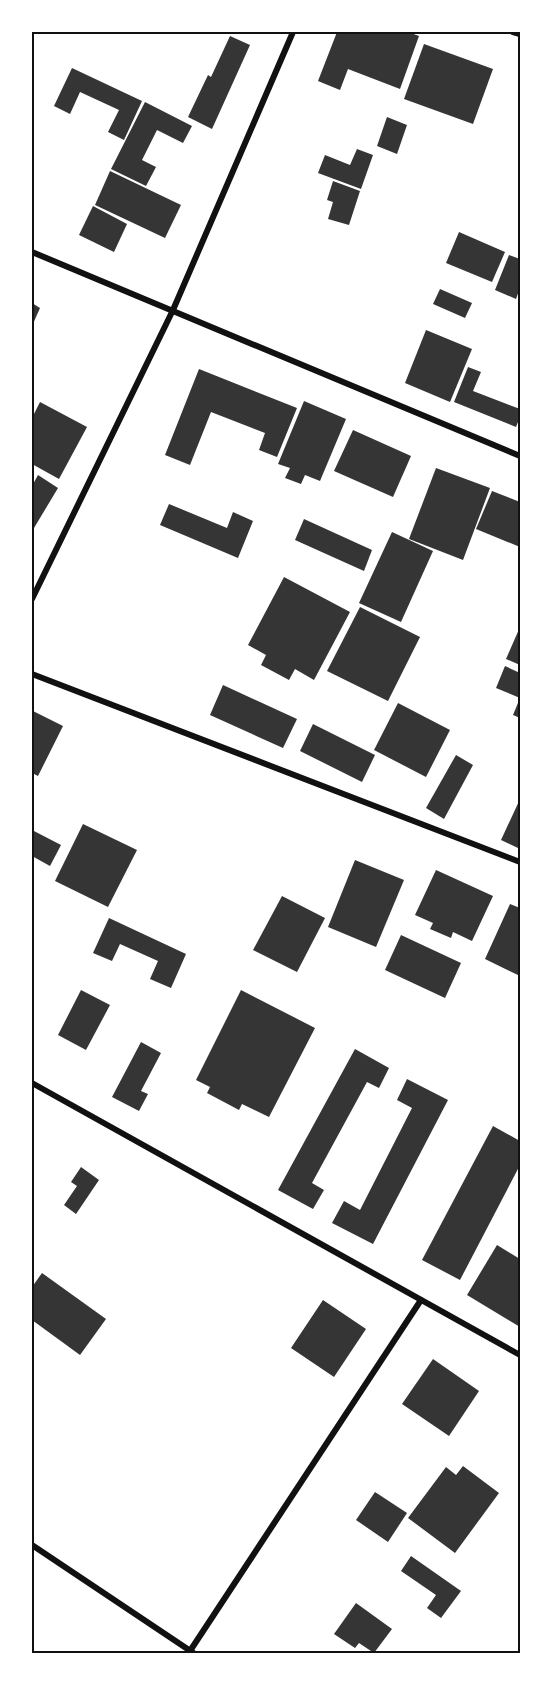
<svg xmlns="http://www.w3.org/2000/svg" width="552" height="1685" font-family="'Exo 2',sans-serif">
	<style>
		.building { fill: #353535 }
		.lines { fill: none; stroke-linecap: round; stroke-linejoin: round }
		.minor { stroke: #111; stroke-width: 6 }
		.neatline { fill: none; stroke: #111; stroke-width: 2 }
	</style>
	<rect width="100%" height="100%" fill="#fff"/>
	<g class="building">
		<path d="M 337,32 L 408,32 L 419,36 L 400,89 L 348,69 L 340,90 L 318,81 Z"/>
		<path d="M 230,36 L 250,45 L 212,129 L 188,117 L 208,75 L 211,77 Z"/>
		<path d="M 424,44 L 493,69 L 473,124 L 404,99 Z"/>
		<path d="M 72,68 L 142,101 L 124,140 L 108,132 L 119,110 L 80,92 L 70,114 L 54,106 Z"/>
		<path d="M 145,102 L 192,126 L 183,143 L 157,130 L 142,160 L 156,167 L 146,186 L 111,169 Z"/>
		<path d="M 387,117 L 407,125 L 397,154 L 377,146 Z"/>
		<path d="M 357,149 L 373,155 L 361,189 L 318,173 L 325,155 L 350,165 Z"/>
		<path d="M 110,171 L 181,205 L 165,238 L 95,205 Z"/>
		<path d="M 333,181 L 360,191 L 349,225 L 328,219 L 333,202 L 327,200 Z"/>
		<path d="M 93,206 L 127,224 L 114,252 L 79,235 Z"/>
		<path d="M 459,232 L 505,252 L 492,282 L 446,263 Z"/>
		<path d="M 509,255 L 520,259 L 520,288 L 516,299 L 495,290 Z"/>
		<path d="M 440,289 L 472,303 L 465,318 L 433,304 Z"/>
		<path d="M 32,303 L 40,308 L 32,326 Z"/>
		<path d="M 426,330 L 472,349 L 450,402 L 405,383 Z"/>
		<path d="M 468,367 L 481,372 L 473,391 L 520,409 L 520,417 L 516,427 L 454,402 Z"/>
		<path d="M 199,369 L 297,408 L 277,457 L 259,450 L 265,433 L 211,412 L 190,465 L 165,455 Z"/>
		<path d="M 304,401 L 346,419 L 320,481 L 305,475 L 301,484 L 285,478 L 290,468 L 278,464 Z"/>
		<path d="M 40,402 L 87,427 L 59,479 L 32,464 L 32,418 Z"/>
		<path d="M 353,430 L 411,456 L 393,497 L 334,471 Z"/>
		<path d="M 436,468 L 490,488 L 463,560 L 409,539 Z"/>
		<path d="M 38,475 L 58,488 L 34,528 L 32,527 L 32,486 Z"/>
		<path d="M 492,491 L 520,502 L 520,547 L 476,529 Z"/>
		<path d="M 169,504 L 227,528 L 233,512 L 253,521 L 238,558 L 160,525 Z"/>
		<path d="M 304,519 L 372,550 L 364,571 L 295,540 Z"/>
		<path d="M 392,532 L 433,551 L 401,622 L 359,603 Z"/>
		<path d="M 284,577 L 350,612 L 314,680 L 295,669 L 289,680 L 261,665 L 266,655 L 248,645 Z"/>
		<path d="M 360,607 L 420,637 L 388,701 L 327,671 Z"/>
		<path d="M 520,627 L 520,665 L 506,659 Z"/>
		<path d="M 505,666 L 520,673 L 520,718 L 513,715 L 520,698 L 496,688 Z"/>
		<path d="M 223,685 L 297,719 L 283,748 L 210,715 Z"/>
		<path d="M 398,703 L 450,730 L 426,777 L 374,750 Z"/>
		<path d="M 33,711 L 63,726 L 38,776 L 32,773 Z"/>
		<path d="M 313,724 L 375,755 L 362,782 L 300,751 Z"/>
		<path d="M 456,755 L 473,765 L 444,819 L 426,808 Z"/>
		<path d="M 520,799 L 520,849 L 501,840 Z"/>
		<path d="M 83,824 L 137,850 L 108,907 L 55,881 Z"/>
		<path d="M 32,830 L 61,845 L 50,866 L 32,856 Z"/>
		<path d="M 355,860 L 404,880 L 376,947 L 328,927 Z"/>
		<path d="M 436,870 L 493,896 L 472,941 L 453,932 L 451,938 L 430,929 L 433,923 L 415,915 Z"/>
		<path d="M 282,896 L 325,918 L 297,972 L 253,950 Z"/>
		<path d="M 510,904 L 520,908 L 520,976 L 485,959 Z"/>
		<path d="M 109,918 L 186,954 L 171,988 L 150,979 L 158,961 L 120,944 L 112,961 L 93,953 Z"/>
		<path d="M 401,935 L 461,963 L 445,998 L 385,970 Z"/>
		<path d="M 81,990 L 110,1005 L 86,1050 L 58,1035 Z"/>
		<path d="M 241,990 L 315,1028 L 269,1117 L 242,1104 L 239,1110 L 207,1093 L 210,1087 L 196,1080 Z"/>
		<path d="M 141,1042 L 161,1053 L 141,1091 L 148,1094 L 139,1111 L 112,1097 Z"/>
		<path d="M 355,1049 L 389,1068 L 379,1088 L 367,1082 L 312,1183 L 324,1190 L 313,1209 L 278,1190 Z"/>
		<path d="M 407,1079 L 448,1100 L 373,1244 L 332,1223 L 344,1201 L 360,1210 L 412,1108 L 397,1100 Z"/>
		<path d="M 493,1126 L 520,1141 L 520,1165 L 460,1280 L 422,1260 Z"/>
		<path d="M 81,1167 L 99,1180 L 76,1214 L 64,1205 L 77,1186 L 71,1182 Z"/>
		<path d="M 497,1245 L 520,1259 L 520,1327 L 467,1295 Z"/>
		<path d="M 42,1273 L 106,1319 L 80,1355 L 32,1320 L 32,1287 Z"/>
		<path d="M 323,1300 L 366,1329 L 334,1377 L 291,1348 Z"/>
		<path d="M 433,1359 L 479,1391 L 449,1436 L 402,1404 Z"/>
		<path d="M 463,1466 L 499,1493 L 455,1553 L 408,1518 L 446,1467 L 456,1475 Z"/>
		<path d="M 375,1492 L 407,1513 L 388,1542 L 356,1520 Z"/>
		<path d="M 411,1556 L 461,1591 L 441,1618 L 427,1608 L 436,1595 L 401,1571 Z"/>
		<path d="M 356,1603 L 392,1629 L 374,1653 L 359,1643 L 355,1648 L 334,1634 Z"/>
	</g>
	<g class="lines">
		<g class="minor">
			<path d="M 513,32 L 520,34"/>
			<path d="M 32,252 L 520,456"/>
			<path d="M 32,599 L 173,310 L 293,32"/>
			<path d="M 32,674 L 520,862"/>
			<path d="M 32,1083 L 520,1355"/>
			<path d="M 32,1545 L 195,1654"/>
			<path d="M 188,1654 L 421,1300"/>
		</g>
	</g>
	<rect width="552" height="1685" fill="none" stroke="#ffffff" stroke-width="66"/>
	<rect x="33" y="33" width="486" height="1619" class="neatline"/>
</svg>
